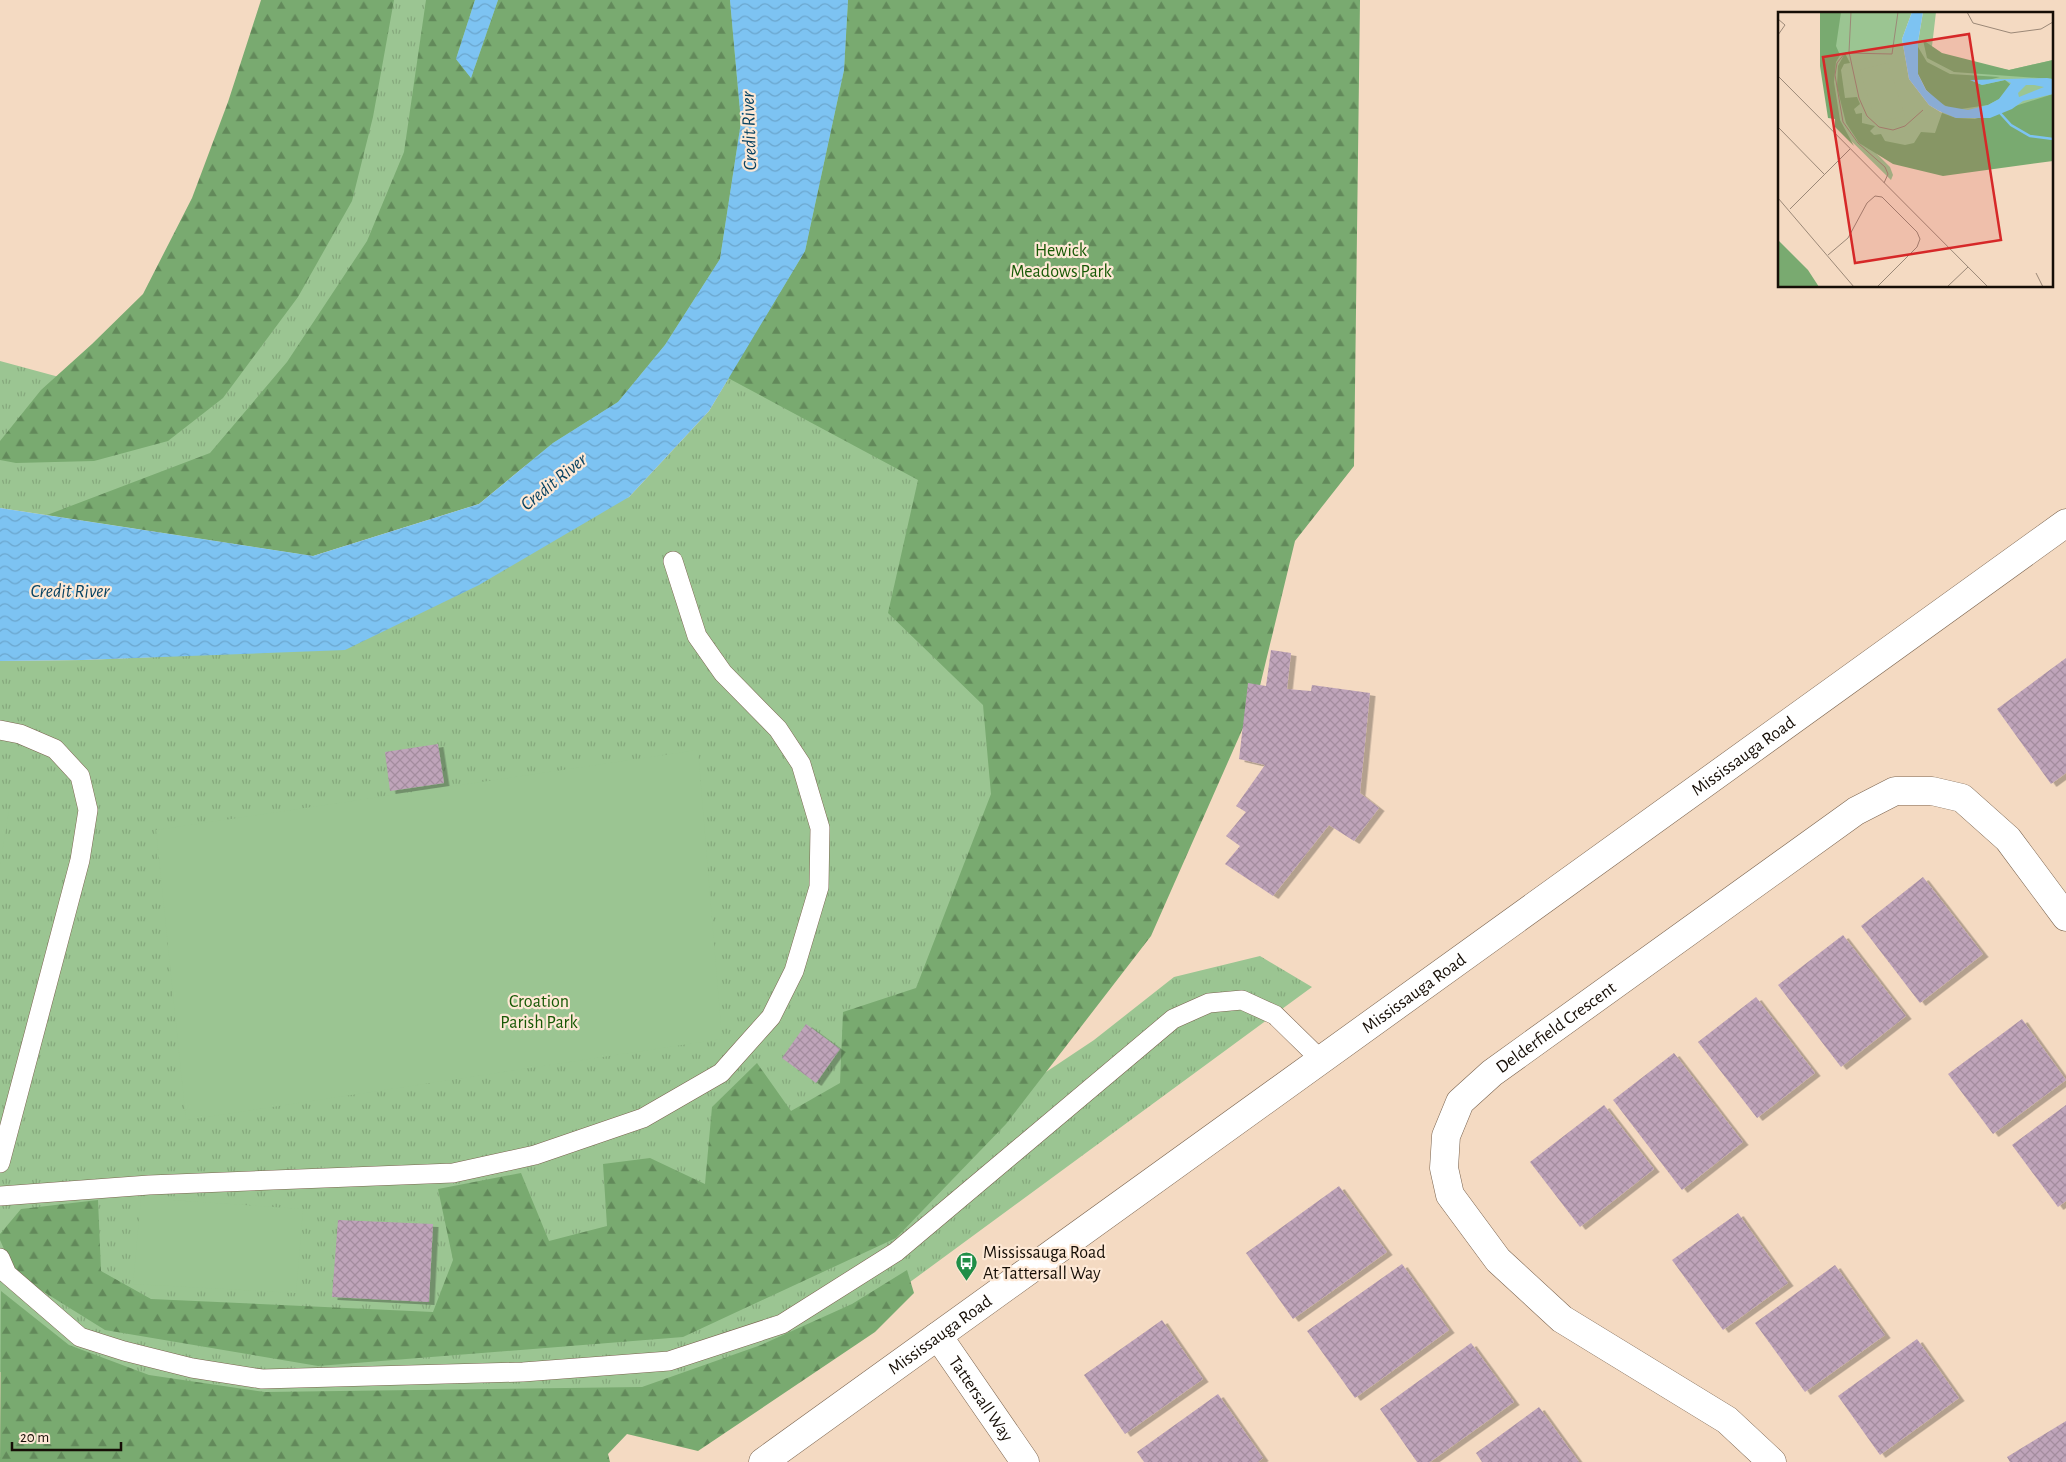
<svg xmlns="http://www.w3.org/2000/svg" width="2066" height="1462" font-family="'Alegreya Sans',sans-serif">
	<style>
		.grass { fill: url(#grass-tufts) }
		.forest { fill: url(#forest-firs) }
		.pitch { fill: #9bc592 }
		.water { fill: url(#water-waves) }
		.building { fill: url(#building-cross-hatch); filter: url(#shadow) }
		.lines { fill: none; stroke-linecap: round; stroke-linejoin: round }
		.service-casing { stroke: #7a634e; stroke-width: 20 }
		.minor-casing { stroke: #7a634e; stroke-width: 29 }
		.secondary-casing { stroke: #7a634e; stroke-width: 29 }
		.service { stroke: #fff; stroke-width: 19 }
		.minor { stroke: #fff; stroke-width: 28 }
		.secondary { stroke: #fff; stroke-width: 28 }
		.labels { text-anchor: middle; stroke-width: 4.5; stroke-linejoin: round; paint-order: stroke }
		.park-label { font-size: 18px; fill: #185906; stroke: #fde8d5 }
		.street-label { font-size: 18px; fill: #160e06; stroke: #fde8d5 }
		.poi-label { font-size: 18px; fill: #160e06; stroke: #fde8d5; text-anchor: start }
		.water-label { font-size: 19px; font-style: italic; fill: #094362; stroke: #fde8d5 }
		.inset-river { fill: none; stroke: #7dc3f2; stroke-width: 2.5 }
		.inset-road { fill: none; stroke: #9b8877; stroke-width: 1 }
		.view { fill: #d62828; fill-opacity: 0.15; stroke: #d62828; stroke-width: 2.5 }
		.inset-edge { fill: none; stroke: #160e06; stroke-width: 2.5 }
	</style>
	<defs>
		<pattern id="grass-tufts" width="24" height="20" patternUnits="userSpaceOnUse" patternTransform="scale(1.25)"><rect width="24" height="20" fill="#9bc592"/><path d="M3 7l-1-3M5 7V3M7 7l1-3M15 17l-1-3M17 17v-4M19 17l1-3" fill="none" stroke="#85a87c"/></pattern>
		<pattern id="forest-firs" width="22" height="20" patternUnits="userSpaceOnUse" patternTransform="scale(1.25)"><rect width="22" height="20" fill="#79aa70"/><path d="M5 1l3.5 6h-7zM16 11l3.5 6h-7z" fill="#62895a"/></pattern>
		<pattern id="water-waves" width="16" height="10" patternUnits="userSpaceOnUse" patternTransform="scale(1.25)"><rect width="16" height="10" fill="#7dc3f2"/><path d="M0 5q4-4 8 0t8 0" fill="none" stroke="#6ba6ce"/></pattern>
		<pattern id="building-cross-hatch" width="8" height="8" patternUnits="userSpaceOnUse" patternTransform="scale(1.25)"><rect width="8" height="8" fill="#bfa4ba"/><path d="M0 0l8 8M0 8l8-8" fill="none" stroke="#a38c9e"/></pattern>
		<filter id="shadow"><feDropShadow dx="5.5" dy="3" stdDeviation="0" flood-color="#0004"/></filter>
	</defs>
	<rect width="100%" height="100%" fill="#f4dac2"/>
	<path class="grass" d="M 298,0 L 1360,0 L 1022,536 L 1004,1100 L 1094,1040 L 1174,977 L 1260,956 L 1312,987 L 718,1423 L 570,1419 L 0,1372 L 0,661 L 83,660 L 155,657 L 629,497 L 709,411 L 728,379 L 313,556 L 0,508 L 0,361 L 155,403 Z"/>
	<g class="forest">
		<path d="M 261,0 L 394,0 L 373,117 L 352,201 L 298,297 L 223,398 L 168,441 L 94,461 L 16,463 L 0,460 L 0,441 L 41,390 L 92,344 L 143,294 L 192,198 L 228,102 Z"/>
		<path d="M 426,0 L 475,0 L 456,59 L 471,78 L 498,0 L 730,0 L 741,122 L 720,259 L 665,345 L 618,402 L 553,443 L 479,504 L 313,556 L 47,515 L 210,453 L 287,362 L 367,241 L 404,152 Z"/>
		<path d="M 848,0 L 1360,0 L 1354,466 L 1295,541 L 1258,694 L 1151,936 L 1006,1124 L 896,1238 L 683,1337 L 318,1366 L 105,1330 L 15,1274 L 0,1240 L 0,1234 L 21,1209 L 98,1200 L 101,1271 L 151,1299 L 433,1312 L 453,1260 L 438,1189 L 521,1173 L 549,1241 L 607,1226 L 603,1164 L 650,1158 L 705,1184 L 712,1107 L 757,1063 L 791,1111 L 840,1083 L 843,1012 L 916,988 L 991,794 L 983,705 L 888,613 L 918,480 L 728,378 L 805,251 L 844,70 Z"/>
		<path d="M 907,1270 L 914,1293 L 875,1332 L 698,1451 L 627,1434 L 608,1454 L 610,1462 L 0,1462 L 1,1291 L 69,1345 L 149,1375 L 265,1392 L 642,1387 L 761,1345 L 852,1304 Z"/>
	</g>
	<g class="pitch">
		<path d="M 698,750 L 722,1039 L 186,1120 L 156,830 Z"/>
		<path d="M 0,809 L 9,810 L 0,866 Z"/>
		<path d="M 141,1198 L 303,1209 L 296,1293 L 133,1284 Z"/>
	</g>
	<g class="water">
		<path d="M 475,0 L 498,0 L 471,78 L 456,59 Z"/>
		<path d="M 730,0 L 848,0 L 844,70 L 805,251 L 709,411 L 629,497 L 479,585 L 345,650 L 83,660 L 0,661 L 0,508 L 313,556 L 479,504 L 553,443 L 618,402 L 665,345 L 720,259 L 741,122 Z"/>
	</g>
	<g class="building">
		<path d="M 1271,650 L 1291,653 L 1287,689 L 1311,691 L 1312,685 L 1370,693 L 1360,793 L 1379,808 L 1354,841 L 1329,825 L 1273,896 L 1225,864 L 1240,846 L 1226,836 L 1246,812 L 1236,806 L 1265,765 L 1239,759 L 1248,683 L 1266,686 Z"/>
		<path d="M 2066,658 L 2066,773 L 2051,784 L 1997,709 Z"/>
		<path d="M 438,744 L 444,783 L 390,791 L 385,752 Z"/>
		<path d="M 1923,877 L 1983,954 L 1920,1003 L 1861,926 Z"/>
		<path d="M 1843,935 L 1906,1016 L 1841,1067 L 1778,985 Z"/>
		<path d="M 1756,997 L 1815,1073 L 1757,1118 L 1698,1042 Z"/>
		<path d="M 2022,1019 L 2066,1080 L 1993,1134 L 1948,1074 Z"/>
		<path d="M 806,1024 L 840,1049 L 816,1083 L 782,1058 Z"/>
		<path d="M 1674,1053 L 1743,1142 L 1682,1190 L 1613,1100 Z"/>
		<path d="M 1604,1105 L 1654,1169 L 1580,1227 L 1530,1162 Z"/>
		<path d="M 2066,1105 L 2066,1201 L 2058,1207 L 2012,1145 Z"/>
		<path d="M 1339,1186 L 1387,1252 L 1293,1319 L 1246,1253 Z"/>
		<path d="M 1738,1213 L 1788,1283 L 1723,1330 L 1672,1260 Z"/>
		<path d="M 338,1220 L 433,1224 L 429,1302 L 332,1297 Z"/>
		<path d="M 1402,1264 L 1449,1330 L 1355,1398 L 1307,1331 Z"/>
		<path d="M 1835,1265 L 1885,1335 L 1805,1392 L 1755,1323 Z"/>
		<path d="M 1162,1320 L 1203,1379 L 1125,1434 L 1084,1375 Z"/>
		<path d="M 1917,1339 L 1959,1398 L 1880,1455 L 1838,1396 Z"/>
		<path d="M 1471,1343 L 1514,1402 L 1430,1462 L 1417,1462 L 1380,1409 Z"/>
		<path d="M 1218,1394 L 1263,1458 L 1258,1462 L 1144,1462 L 1137,1452 Z"/>
		<path d="M 1539,1407 L 1579,1462 L 1482,1462 L 1476,1453 Z"/>
		<path d="M 2066,1421 L 2066,1462 L 2010,1462 L 2007,1457 Z"/>
	</g>
	<g class="lines">
		<defs>
			<g id="service">
				<path d="M 0,730 L 20,734 L 55,749 L 80,776 L 88,810 L 80,860 L 0,1163"/>
				<path d="M 0,1196 L 149,1185 L 453,1173 L 535,1155 L 643,1118 L 721,1073 L 771,1017 L 794,971 L 819,887 L 820,828 L 801,764 L 778,729 L 723,673 L 697,636 L 673,561"/>
				<path d="M 0,1258 L 7,1274 L 80,1337 L 124,1351 L 192,1368 L 262,1379 L 523,1372 L 669,1361 L 782,1324 L 896,1252 L 1173,1019 L 1209,1003 L 1242,1000 L 1275,1015 L 1321,1060"/>
			</g>
			<g id="minor">
				<path id="s1" d="M 938,1336 L 1025,1462"/>
				<path id="s2" d="M 1772,1462 L 1727,1420 L 1562,1319 L 1498,1260 L 1450,1195 L 1444,1168 L 1446,1136 L 1460,1102 L 1492,1073 L 1856,811 L 1895,791 L 1932,791 L 1962,798 L 2008,839 L 2066,917"/>
			</g>
			<g id="secondary">
				<path id="s3" d="M 763,1462 L 2066,523"/>
			</g>
		</defs>
		<use href="#service" class="service-casing"/>
		<use href="#minor" class="minor-casing"/>
		<use href="#secondary" class="secondary-casing"/>
		<use href="#service" class="service"/>
		<use href="#minor" class="minor"/>
		<use href="#secondary" class="secondary"/>
	</g>
	<defs>
		<symbol id="bus-pin" viewBox="-11 -11 22 30"><path d="M0 17L-7.5 6A9.5 9.5 0 1 1 7.5 6Z" fill="#208e47" stroke="#fde8d5"/><path d="M-5-6H5V4H4V6H2V4H-2V6H-4V4H-5ZM-3.5-4V0h7V-4ZM-3.5 1.2v1.5H-2V1.2ZM2 1.2v1.5H3.5V1.2Z" fill="#fff"/></symbol>
	</defs>
	<g fill-rule="evenodd">
		<use href="#bus-pin" x="954" y="1250" width="25" height="34"/>
	</g>
	<g class="labels">
		<g class="park-label">
			<text x="1061" y="256">Hewick<tspan x="1061" dy="21">Meadows Park</tspan></text>
			<text x="539" y="1007">Croation<tspan x="539" dy="21">Parish Park</tspan></text>
		</g>
		<g class="street-label">
			<text dy="6" stroke="none"><textPath href="#s3" startOffset="1208">Mississauga Road</textPath></text>
			<text dy="6" stroke="none"><textPath href="#s3" startOffset="802">Mississauga Road</textPath></text>
			<text dy="6" stroke="none"><textPath href="#s2" startOffset="641">Delderfield Crescent</textPath></text>
			<text dy="6" stroke="none"><textPath href="#s3" startOffset="218">Mississauga Road</textPath></text>
			<text dy="6" stroke="none"><textPath href="#s1" startOffset="76">Tattersall Way</textPath></text>
		</g>
		<g class="poi-label">
			<text x="983" y="1258">Mississauga Road<tspan x="983" dy="21">At Tattersall Way</tspan></text>
		</g>
		<g class="water-label">
			<text transform="translate(748 131) rotate(-92)" y="7">Credit River</text>
			<text transform="translate(553 481) rotate(-39)" y="7">Credit River</text>
			<text x="70" y="597">Credit River</text>
		</g>
	</g>
	<g transform="translate(1778 12)">
		<rect width="275" height="275" fill="#f4dac2"/>
		<path d="M 55,0 L 134,0 L 124,27 L 131,67 L 151,93 L 164,101 L 140,62 L 140,30 L 145,0 L 158,0 L 153,43 L 231,58 L 275,48 L 275,149 L 153,132 L 97,140 L 112,155 L 115,163 L 113,168 L 60,116 L 55,90 Z" fill="#9bc592"/>
		<path d="M 42,0 L 63,0 L 58,34 L 62,43 L 58,50 L 56,70 L 62,108 L 76,134 L 57,115 L 57,107 L 50,106 L 42,54 ZM 145,28 L 164,41 L 231,58 L 275,48 L 275,67 L 176,60 L 149,46 ZM 140,35 L 149,50 L 172,62 L 222,65 L 202,70 L 192,68 L 204,73 L 227,68 L 233,73 L 221,87 L 210,93 L 176,98 L 160,90 L 148,78 L 140,62 ZM 67,41 L 72,51 L 66,52 L 63,58 L 67,86 L 79,85 L 82,92 L 76,97 L 78,102 L 84,101 L 84,111 L 97,114 L 92,119 L 96,123 L 103,122 L 107,129 L 127,133 L 136,131 L 143,120 L 157,121 L 164,101 L 178,106 L 197,107 L 275,82 L 275,149 L 165,164 L 115,152 L 81,131 L 68,111 L 59,75 L 60,54 ZM 0,228 L 30,258 L 41,275 L 0,275 Z" fill="#79aa70"/>
		<path d="M 87,0 L 110,0 L 110,36 L 87,36 ZM 110,51 L 127,104 L 98,110 L 82,58 ZM 73,55 L 75,71 L 66,72 L 65,56 Z" fill="#9bc592"/>
		<path d="M 134,0 L 145,0 L 140,30 L 140,62 L 148,78 L 167,94 L 190,98 L 210,93 L 221,87 L 233,71 L 227,68 L 204,73 L 192,68 L 269,66 L 275,67 L 275,82 L 245,89 L 234,97 L 212,106 L 178,106 L 161,99 L 151,93 L 131,67 L 124,27 ZM 248,73 L 256,73 L 266,75 L 241,85 L 240,81 Z" fill="#7dc3f2" fill-rule="evenodd"/>
		<path class="inset-river" d="M 222,101 L 233,113 L 252,124 L 275,127"/>
		<path class="inset-road" d="M 73,0 L 71,40 L 81,86 L 89,104 L 101,115 L 115,118 L 127,114 L 145,98M 189,0 L 195,11 L 233,21 L 263,17 L 275,10M 0,7 L 7,13 L 0,23M 0,64 L 210,275M 0,115 L 46,162M 106,171 L 110,162 L 107,155 L 80,131 L 65,110 L 57,63 L 59,51 L 67,41 L 114,42 L 120,0M 0,186 L 76,275M 12,197 L 72,137M 50,243 L 70,226 L 89,191 L 97,184 L 104,185 L 139,220 L 142,227 L 139,235 L 99,275M 258,261 L 265,275M 169,275 L 190,255"/>
		<path class="view" d="M 191,22 L 223,228 L 77,251 L 45,45 Z"/>
		<rect width="275" height="275" class="inset-edge"/>
	</g>
	<path d="M12 1442v8h109v-8" fill="none" stroke="#160e06" stroke-width="2.5"/>
	<text x="20" y="1442" font-size="15" fill="#160e06" stroke="#fde8d5" stroke-width="4" paint-order="stroke">20 m</text>
</svg>
